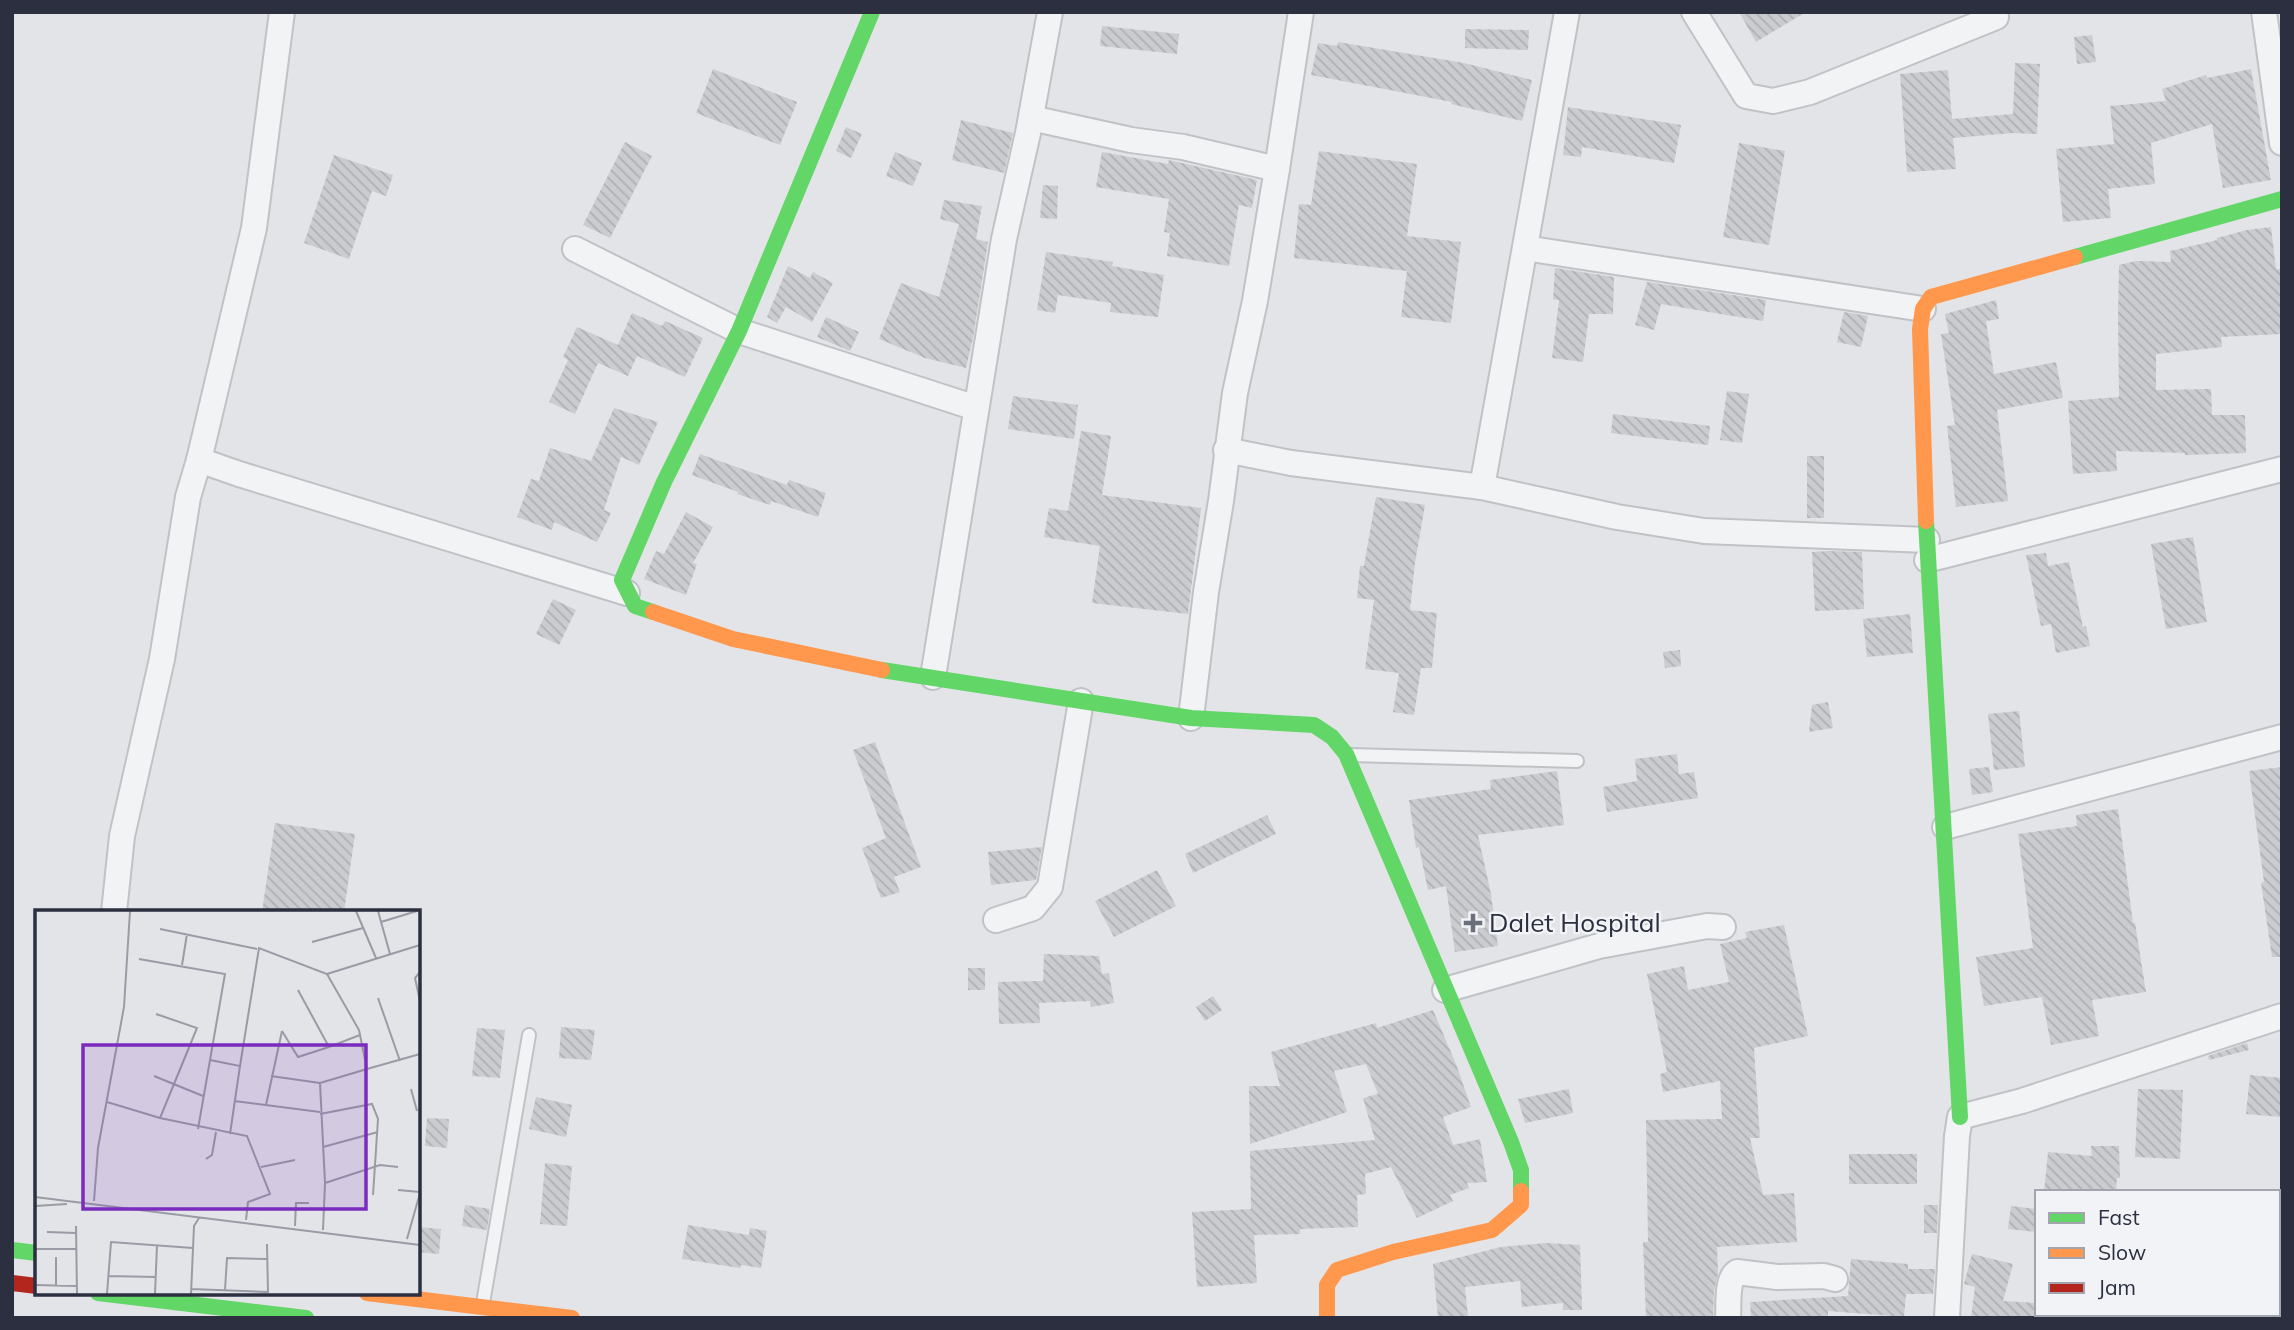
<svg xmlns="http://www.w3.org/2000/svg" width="2294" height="1330" font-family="Mulish,sans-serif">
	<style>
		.building { fill: url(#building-back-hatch) }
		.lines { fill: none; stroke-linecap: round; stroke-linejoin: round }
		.lane-casing { stroke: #c1c2c6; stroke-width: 16 }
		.street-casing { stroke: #c1c2c6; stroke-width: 28 }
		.lane { stroke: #f2f3f5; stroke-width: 12 }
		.street { stroke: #f2f3f5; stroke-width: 24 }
		.fast { stroke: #63d668; stroke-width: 16 }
		.slow { stroke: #ff974d; stroke-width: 16 }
		.jam { stroke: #b3261e; stroke-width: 16 }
		.poi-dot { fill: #6b6e7b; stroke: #f1f3f7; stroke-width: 2.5 }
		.labels { text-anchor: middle; stroke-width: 5; stroke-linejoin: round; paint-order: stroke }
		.poi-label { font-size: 26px; fill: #2b2f40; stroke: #f1f3f7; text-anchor: start }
		.inset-road { fill: none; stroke: #999ca5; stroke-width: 2 }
		.view { fill: #7b2cbf; fill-opacity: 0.15; stroke: #7b2cbf; stroke-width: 3.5 }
		.inset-edge { fill: none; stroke: #2b2f40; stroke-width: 3.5 }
	</style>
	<defs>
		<pattern id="building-back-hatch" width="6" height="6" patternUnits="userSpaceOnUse" patternTransform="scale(1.75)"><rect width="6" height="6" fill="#cbccd0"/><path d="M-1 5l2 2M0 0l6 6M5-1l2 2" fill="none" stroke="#aeb0b4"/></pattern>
	</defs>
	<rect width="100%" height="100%" fill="#e3e4e8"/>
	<g class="building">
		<path d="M 1739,12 L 1806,12 L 1756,42 Z"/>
		<path d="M 1102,26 L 1179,34 L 1177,54 L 1100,46 Z"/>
		<path d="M 1465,29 L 1529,30 L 1528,50 L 1465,48 Z"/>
		<path d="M 2092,35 L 2096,62 L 2077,64 L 2074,37 Z"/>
		<path d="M 1338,42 L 1464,63 L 1532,80 L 1522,121 L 1451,104 L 1452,102 L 1311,75 L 1318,43 L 1337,46 Z"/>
		<path d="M 2015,63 L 2040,64 L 2037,134 L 2013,133 L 1953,138 L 1956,169 L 1907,172 L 1900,74 L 1948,70 L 1952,119 L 2013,114 Z"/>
		<path d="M 713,69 L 797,102 L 780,145 L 696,113 Z"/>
		<path d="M 2251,69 L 2271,180 L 2223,188 L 2212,124 L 2151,143 L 2155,184 L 2108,189 L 2111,218 L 2063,222 L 2056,149 L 2114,144 L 2110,106 L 2166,101 L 2162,89 L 2206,75 L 2207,78 Z"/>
		<path d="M 1568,107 L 1681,125 L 1674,163 L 1582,147 L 1581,157 L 1563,155 Z"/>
		<path d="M 961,120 L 1013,133 L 1004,173 L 952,160 Z"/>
		<path d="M 846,127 L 862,134 L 851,158 L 836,151 Z"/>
		<path d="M 625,142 L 652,156 L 610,238 L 583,225 Z"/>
		<path d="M 1739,143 L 1785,151 L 1769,245 L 1723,237 Z"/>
		<path d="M 1319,151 L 1417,164 L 1407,236 L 1461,242 L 1451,323 L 1401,317 L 1407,271 L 1294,258 L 1299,204 L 1311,205 Z"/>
		<path d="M 895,152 L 922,163 L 913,186 L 886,176 Z"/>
		<path d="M 1102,152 L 1168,164 L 1169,160 L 1173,161 L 1257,180 L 1252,208 L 1239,205 L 1229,266 L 1167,256 L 1170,233 L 1164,232 L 1169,199 L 1096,187 Z"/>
		<path d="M 334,155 L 393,175 L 386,196 L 372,191 L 349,259 L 304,243 Z"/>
		<path d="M 1043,185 L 1058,186 L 1057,219 L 1040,218 Z"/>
		<path d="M 944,200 L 982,206 L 976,239 L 988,242 L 973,338 L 966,368 L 925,358 L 879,339 L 901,283 L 939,297 L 959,224 L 940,219 Z"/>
		<path d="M 2271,227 L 2276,269 L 2282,269 L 2282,334 L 2221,337 L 2222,347 L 2156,354 L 2156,390 L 2211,389 L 2212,415 L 2245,415 L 2246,453 L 2185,455 L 2185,453 L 2116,451 L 2117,471 L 2073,474 L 2068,401 L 2119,397 L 2118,317 L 2119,265 L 2136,261 L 2171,262 L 2170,251 L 2217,240 L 2217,238 L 2247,230 Z"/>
		<path d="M 1046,252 L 1113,262 L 1112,266 L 1164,275 L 1158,317 L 1110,312 L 1111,303 L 1058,295 L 1055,313 L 1037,310 Z"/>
		<path d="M 788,266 L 810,278 L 813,272 L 833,283 L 812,322 L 786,307 L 777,323 L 767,317 Z"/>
		<path d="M 1555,268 L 1614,277 L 1613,314 L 1589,314 L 1583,362 L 1552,358 L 1559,300 L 1553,299 Z"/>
		<path d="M 1647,282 L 1766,300 L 1763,321 L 1661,304 L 1654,330 L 1635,325 Z"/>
		<path d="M 1996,300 L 1999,319 L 1986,321 L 1994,374 L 2056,362 L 2063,398 L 1997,410 L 2008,501 L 1956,507 L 1947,426 L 1955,425 L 1941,334 L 1949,333 L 1945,314 Z"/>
		<path d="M 1844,312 L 1868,316 L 1861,347 L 1837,342 Z"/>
		<path d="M 632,313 L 662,326 L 665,321 L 703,338 L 685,377 L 637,356 L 628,376 L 598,363 L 575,414 L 549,402 L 568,360 L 563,357 L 577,327 L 618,345 Z"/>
		<path d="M 826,317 L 859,332 L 850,351 L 817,337 Z"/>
		<path d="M 1727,391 L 1749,394 L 1742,443 L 1720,440 Z"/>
		<path d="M 1013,396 L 1078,405 L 1074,439 L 1008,429 Z"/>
		<path d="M 614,408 L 658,422 L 639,465 L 621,457 L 604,510 L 611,513 L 597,542 L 554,522 L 552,530 L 517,517 L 531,479 L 539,481 L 550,448 L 591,461 Z"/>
		<path d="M 1613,414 L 1710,426 L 1708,445 L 1611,433 Z"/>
		<path d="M 1081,431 L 1111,436 L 1102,495 L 1201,508 L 1188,614 L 1092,603 L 1100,546 L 1044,537 L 1049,508 L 1068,511 Z"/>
		<path d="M 700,454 L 787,485 L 789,480 L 826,493 L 818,517 L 771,501 L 770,505 L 737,494 L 738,492 L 692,475 Z"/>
		<rect x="1807" y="456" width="17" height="62"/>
		<path d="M 1376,497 L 1425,505 L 1415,563 L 1410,610 L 1437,613 L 1432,668 L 1421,668 L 1414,715 L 1393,712 L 1399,673 L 1365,669 L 1374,600 L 1357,598 L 1360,566 L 1364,566 Z"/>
		<path d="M 686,512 L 713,527 L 693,563 L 697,564 L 686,595 L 644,579 L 656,551 L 664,554 Z"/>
		<path d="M 2193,537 L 2207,622 L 2166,629 L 2151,544 Z"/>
		<path d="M 1829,551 L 1862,552 L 1864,609 L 1815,611 L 1812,552 Z"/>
		<path d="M 2046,553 L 2048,566 L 2069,562 L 2083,627 L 2086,626 L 2090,646 L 2056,653 L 2051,624 L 2041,626 L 2026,555 Z"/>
		<path d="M 553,599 L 576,610 L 559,645 L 536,634 Z"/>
		<path d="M 1910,614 L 1913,653 L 1867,657 L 1863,619 Z"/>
		<path d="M 1680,650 L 1681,666 L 1665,668 L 1663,652 Z"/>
		<path d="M 1828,702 L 1833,728 L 1809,732 L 1812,705 Z"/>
		<path d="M 2019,711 L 2025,767 L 1994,770 L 1988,714 Z"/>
		<path d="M 875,742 L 921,867 L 894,877 L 900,892 L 881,898 L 862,848 L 886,838 L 853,750 Z"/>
		<path d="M 1677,754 L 1679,774 L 1694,772 L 1698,798 L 1607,812 L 1603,787 L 1637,781 L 1635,759 Z"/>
		<path d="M 1989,767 L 1993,792 L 1972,795 L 1969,769 Z"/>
		<path d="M 2282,767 L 2282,957 L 2272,957 L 2261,883 L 2264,882 L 2249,771 Z"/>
		<path d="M 1557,771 L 1564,825 L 1478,835 L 1491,894 L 1498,946 L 1455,952 L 1446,886 L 1428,890 L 1419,847 L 1416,848 L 1409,800 L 1491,789 L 1490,780 Z"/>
		<path d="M 2118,809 L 2133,923 L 2135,923 L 2146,992 L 2092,1000 L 2099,1036 L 2051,1045 L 2042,997 L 1984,1006 L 1976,957 L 2033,948 L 2018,834 L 2077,826 L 2076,815 Z"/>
		<path d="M 1267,815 L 1276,834 L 1193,873 L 1185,854 Z"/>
		<path d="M 275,823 L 355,834 L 344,912 L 262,912 Z"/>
		<path d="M 1042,847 L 1036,880 L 991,885 L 988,852 Z"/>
		<path d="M 1157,870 L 1176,906 L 1114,937 L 1095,901 Z"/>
		<path d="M 1784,925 L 1808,1036 L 1754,1048 L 1760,1138 L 1750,1138 L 1763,1195 L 1794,1193 L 1797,1242 L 1717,1247 L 1718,1274 L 1714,1291 L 1713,1318 L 1646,1318 L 1643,1242 L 1648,1242 L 1646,1120 L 1722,1119 L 1720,1081 L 1663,1092 L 1660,1074 L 1667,1072 L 1647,974 L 1684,966 L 1688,990 L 1729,982 L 1720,944 L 1747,938 L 1745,932 Z"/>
		<path d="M 1044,954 L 1099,956 L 1102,974 L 1109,973 L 1114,1003 L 1091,1007 L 1090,1001 L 1039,1003 L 1040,1023 L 999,1024 L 998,982 L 1043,981 Z"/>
		<rect x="968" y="968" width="17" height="22"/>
		<path d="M 1213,996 L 1222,1010 L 1205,1021 L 1196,1007 Z"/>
		<path d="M 1433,1010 L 1456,1064 L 1471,1107 L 1443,1117 L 1453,1145 L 1480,1139 L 1487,1182 L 1467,1183 L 1469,1188 L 1450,1195 L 1453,1201 L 1417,1218 L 1391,1167 L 1365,1174 L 1366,1194 L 1357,1195 L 1358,1227 L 1300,1229 L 1300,1234 L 1254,1235 L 1257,1283 L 1197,1287 L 1192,1212 L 1251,1209 L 1250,1151 L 1375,1140 L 1363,1098 L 1378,1094 L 1366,1064 L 1334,1071 L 1347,1112 L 1250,1144 L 1249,1086 L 1280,1086 L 1271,1052 L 1376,1023 L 1377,1028 Z"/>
		<path d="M 561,1027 L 595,1030 L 591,1060 L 559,1058 Z"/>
		<path d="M 477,1028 L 505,1030 L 500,1078 L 472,1076 Z"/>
		<path d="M 2247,1043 L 2249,1050 L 2209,1060 L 2208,1056 Z"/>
		<path d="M 2250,1075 L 2282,1078 L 2281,1117 L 2246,1114 Z"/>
		<path d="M 1569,1089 L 1573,1113 L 1525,1123 L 1518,1099 Z"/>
		<path d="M 2138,1089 L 2183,1090 L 2180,1159 L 2135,1157 Z"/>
		<path d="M 536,1097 L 572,1105 L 566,1137 L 529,1129 Z"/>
		<path d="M 427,1118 L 449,1119 L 447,1148 L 425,1146 Z"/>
		<path d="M 2091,1146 L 2119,1146 L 2120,1178 L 2117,1178 L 2116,1192 L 2044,1192 L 2048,1152 L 2092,1156 Z"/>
		<rect x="1849" y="1154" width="68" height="30"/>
		<path d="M 545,1163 L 572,1166 L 567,1226 L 540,1224 Z"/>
		<path d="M 465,1205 L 490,1209 L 487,1230 L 462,1226 Z"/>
		<path d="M 1924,1205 L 1938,1205 L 1937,1233 L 1924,1233 Z"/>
		<path d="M 2011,1206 L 2037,1209 L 2037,1232 L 2008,1229 Z"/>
		<path d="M 688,1225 L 749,1235 L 750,1228 L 767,1231 L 761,1268 L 741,1265 L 740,1268 L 682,1259 Z"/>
		<path d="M 418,1227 L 441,1229 L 439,1254 L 418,1252 Z"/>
		<path d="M 1546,1243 L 1580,1245 L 1582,1310 L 1563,1310 L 1563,1303 L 1522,1307 L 1520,1281 L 1465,1287 L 1468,1317 L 1438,1318 L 1433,1264 L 1501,1247 Z"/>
		<path d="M 1972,1254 L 2013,1264 L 2003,1301 L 2037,1303 L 2037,1314 L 2057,1314 L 2057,1318 L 1971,1318 L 1975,1287 L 1964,1284 Z"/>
		<path d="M 1851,1259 L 1908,1264 L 1908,1269 L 1935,1269 L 1933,1294 L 1906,1294 L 1904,1317 L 1828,1311 L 1828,1318 L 1751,1318 L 1750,1302 L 1848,1296 Z"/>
	</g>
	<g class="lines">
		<defs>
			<g id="lane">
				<path d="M 1350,755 L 1577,761"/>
				<path d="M 483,1303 L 529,1035"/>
			</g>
			<g id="street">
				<path d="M 1694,12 L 1746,96 L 1773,101 L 1810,92 L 1996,17"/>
				<path d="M 2264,12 L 2282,143"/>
				<path d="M 1031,118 L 1131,140 L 1183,147 L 1277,169 L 1255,301 L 1235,393 L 1221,501 L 1206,592 L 1191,718"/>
				<path d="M 1277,169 L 1301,12"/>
				<path d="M 1525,248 L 1923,309"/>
				<path d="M 575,249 L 739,331 L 976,408"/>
				<path d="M 1226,450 L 1291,463 L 1482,487 L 1617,517 L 1704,531 L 1927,540"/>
				<path d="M 199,460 L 239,474 L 627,593"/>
				<path d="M 1482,487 L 1567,12"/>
				<path d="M 1927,560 L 2282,469"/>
				<path d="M 933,677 L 1004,239 L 1028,133 L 1050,12"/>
				<path d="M 1945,827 L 2282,737"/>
				<path d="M 114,912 L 122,836 L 162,659 L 188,497 L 199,460 L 254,228 L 282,12"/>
				<path d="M 996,920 L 1033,908 L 1050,887 L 1081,701"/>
				<path d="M 1445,990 L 1599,946 L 1707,926 L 1723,927"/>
				<path d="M 1728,1318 C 1729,1304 1726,1280 1737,1272 L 1777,1277 L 1824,1276 L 1835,1279"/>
				<path d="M 1947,1318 L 1957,1136 L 1960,1117 L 2022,1101 L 2282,1016"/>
			</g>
		</defs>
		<use href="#lane" class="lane-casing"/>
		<use href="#street" class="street-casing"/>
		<use href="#lane" class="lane"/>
		<use href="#street" class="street"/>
		<g class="fast">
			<path d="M 2075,257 L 2282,199"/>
			<path d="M 1926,521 L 1960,1117"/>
			<path d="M 653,612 L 635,606 L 622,580 L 664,482 L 739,331 L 872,12"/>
			<path d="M 882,670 L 1191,718 L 1314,725 L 1332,737 L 1346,754 L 1511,1142 L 1521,1170 L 1521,1191"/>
			<path d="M 12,1250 L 37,1253"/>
			<path d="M 98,1293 L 306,1318"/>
		</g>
		<g class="slow">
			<path d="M 1926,521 L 1920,329 L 1923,309 L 1931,297 L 2075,257"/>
			<path d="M 653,612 L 733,639 L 882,670"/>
			<path d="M 367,1293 L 572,1318"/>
			<path d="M 1327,1318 L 1327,1285 L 1337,1270 L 1393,1252 L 1492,1230 L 1521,1205 L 1521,1191"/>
		</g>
		<path class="jam" d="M 12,1283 L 37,1286"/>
	</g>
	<path class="poi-dot" d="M1469.5 912.5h7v7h7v7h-7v7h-7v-7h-7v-7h7z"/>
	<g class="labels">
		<g class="poi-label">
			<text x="1489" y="932">Dalet Hospital</text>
		</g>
	</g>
	<g transform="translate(35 910)">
		<rect width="385" height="385" fill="#e3e4e8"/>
		<path class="inset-road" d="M 321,1 L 341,48M 343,1 L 355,44M 346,12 L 382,1M 125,19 L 222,39M 277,32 L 328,18M 104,49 L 190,64 L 163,219M 147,55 L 152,24M 385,62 L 380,68 L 385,91M 292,64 L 385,35M 263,80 L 294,137 L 325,125M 343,88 L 365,151M 121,104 L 162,118 L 125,208 L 212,226 L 235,284 L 213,292 L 211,310M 247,121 L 263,147 L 294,137M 175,150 L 205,156 L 195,224M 205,156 L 224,38 L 292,64 L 324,120 L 332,159 L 385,144M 119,166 L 168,186M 236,166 L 285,173M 376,179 L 382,201M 199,191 L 285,202M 72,192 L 125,208M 231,195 L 247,121M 285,204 L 337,194 L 343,209 L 338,285M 288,237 L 343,222M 171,249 L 177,245 L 181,222M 226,257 L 260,250M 290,273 L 285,173 L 332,159M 363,280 L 385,282M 0,287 L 385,335M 59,291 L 63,238 L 89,97 L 95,1M 0,296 L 32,294M 41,316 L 42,384M 260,316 L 261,293 L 274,293M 288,320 L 290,273 L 345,255 L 363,257M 12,322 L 41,323M 372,329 L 385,283M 232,334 L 233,383M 0,339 L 41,339M 21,347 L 21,375M 73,366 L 121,367M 0,375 L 42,376M 156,379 L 233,382M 190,380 L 192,348 L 232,349M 72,384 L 76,332 L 158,338M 120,384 L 122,335M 156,384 L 159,316 L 164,308"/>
		<path class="view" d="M 48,135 L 331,135 L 331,299 L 48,299 Z"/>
		<rect width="385" height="385" class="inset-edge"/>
	</g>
	<rect width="2294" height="1330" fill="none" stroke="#2b2f40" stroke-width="28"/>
	<rect x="2035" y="1190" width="245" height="126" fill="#f1f3f7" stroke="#a2a5ae" stroke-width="2"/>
	<rect x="2049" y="1213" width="35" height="10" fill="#63d668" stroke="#a2a5ae" stroke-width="2"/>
	<text x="2098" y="1225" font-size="21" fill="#2b2f40">Fast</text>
	<rect x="2049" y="1248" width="35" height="10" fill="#ff974d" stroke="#a2a5ae" stroke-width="2"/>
	<text x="2098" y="1260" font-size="21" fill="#2b2f40">Slow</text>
	<rect x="2049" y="1283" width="35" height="10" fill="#b3261e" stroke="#a2a5ae" stroke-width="2"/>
	<text x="2098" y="1295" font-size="21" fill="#2b2f40">Jam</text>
</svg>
